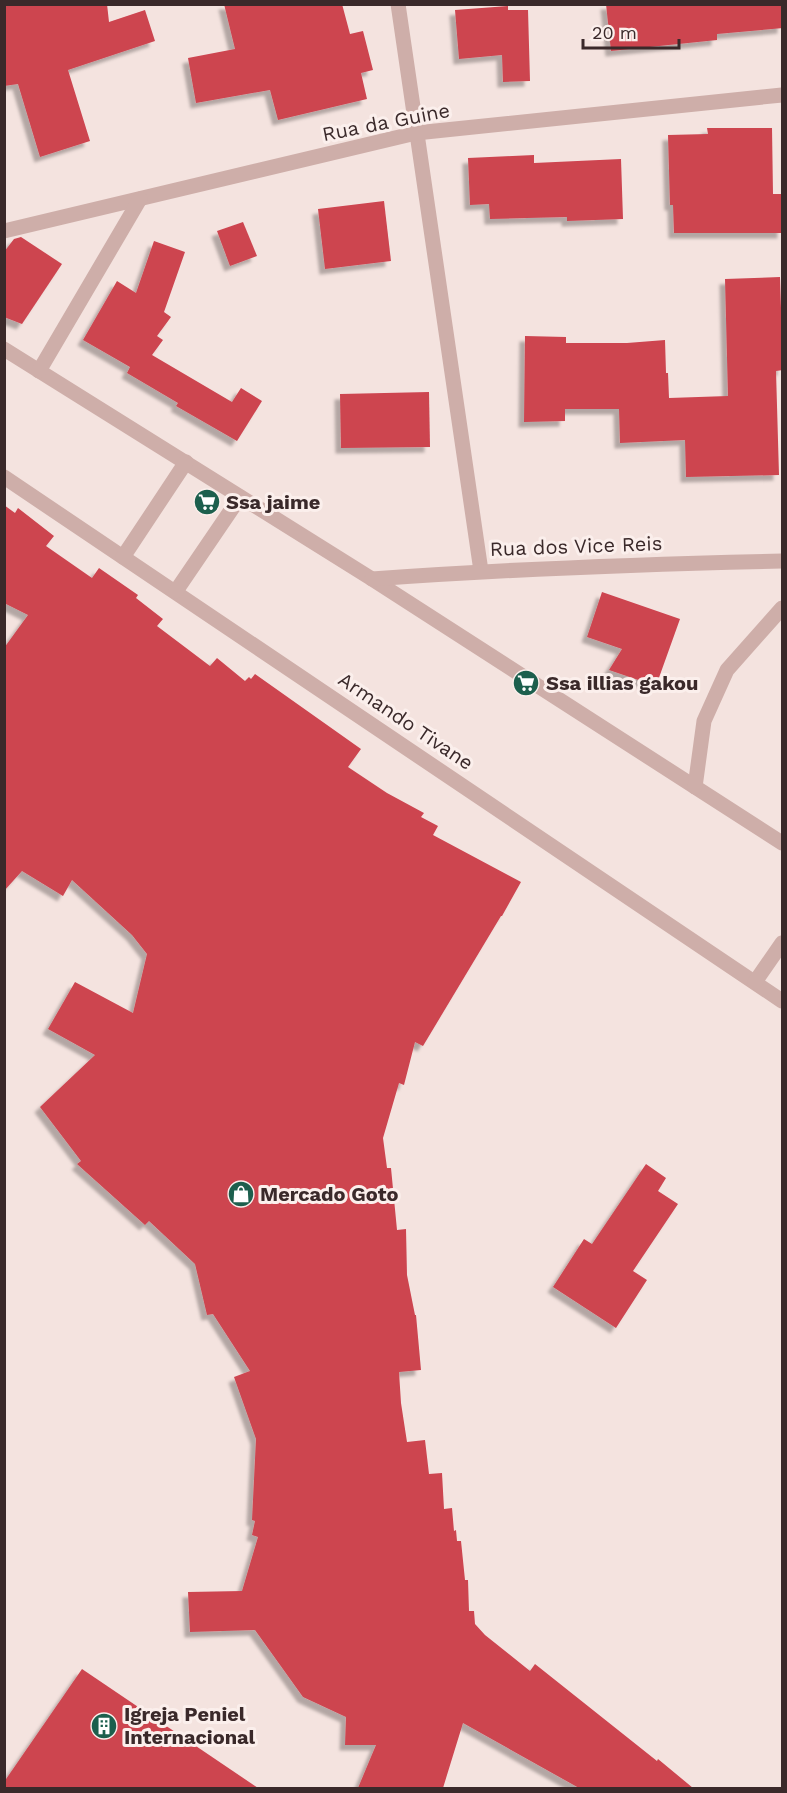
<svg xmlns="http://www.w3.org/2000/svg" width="787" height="1793" font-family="'Work Sans',sans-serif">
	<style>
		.building { fill: #cd4450; filter: url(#shadow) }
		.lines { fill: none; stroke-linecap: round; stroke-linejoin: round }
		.minor { stroke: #ceaea9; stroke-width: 15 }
		.labels { text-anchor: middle; stroke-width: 6; stroke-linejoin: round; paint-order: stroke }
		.street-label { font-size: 20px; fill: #3a292a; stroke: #fbefec }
		.poi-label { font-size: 20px; font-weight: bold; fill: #3a292a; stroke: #fbefec; text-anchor: start }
	</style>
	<defs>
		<filter id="shadow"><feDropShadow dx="-5.5" dy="5.5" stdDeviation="1.5" flood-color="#0004"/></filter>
	</defs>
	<rect width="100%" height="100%" fill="#f4e3df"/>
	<g class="building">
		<path d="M 4,4 L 107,4 L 109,22 L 145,10 L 155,41 L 68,70 L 90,141 L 40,157 L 18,84 L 4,86 Z"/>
		<path d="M 224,4 L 342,4 L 350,34 L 363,31 L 373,70 L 361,73 L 367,99 L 278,120 L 270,90 L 196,103 L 188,58 L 235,49 Z"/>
		<path d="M 606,4 L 783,4 L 783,28 L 717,34 L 717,40 L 611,51 Z"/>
		<path d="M 508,6 L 508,10 L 528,10 L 530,81 L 503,82 L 502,55 L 459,59 L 455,10 Z"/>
		<path d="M 707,128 L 772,128 L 773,194 L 783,194 L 783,233 L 674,233 L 673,205 L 670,205 L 668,135 L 708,134 Z"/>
		<path d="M 534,155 L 534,163 L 621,159 L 623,219 L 567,221 L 567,217 L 490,219 L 489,204 L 470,205 L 468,158 Z"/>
		<path d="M 384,201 L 391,261 L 325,269 L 318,209 Z"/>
		<path d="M 243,222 L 257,256 L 230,266 L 217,231 Z"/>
		<path d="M 21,237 L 62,264 L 22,324 L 4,317 L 4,252 L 14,239 Z"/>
		<path d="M 154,241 L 185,252 L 164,312 L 171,317 L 157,336 L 163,340 L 152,355 L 232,402 L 241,388 L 262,401 L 237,441 L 176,406 L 178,403 L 127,373 L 130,367 L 83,340 L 117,281 L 136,293 Z"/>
		<path d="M 780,277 L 783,370 L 776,371 L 779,475 L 686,477 L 685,440 L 620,443 L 619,409 L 565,409 L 565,421 L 524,422 L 525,336 L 566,337 L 566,343 L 627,343 L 665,340 L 666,373 L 668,373 L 669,398 L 728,396 L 725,279 Z"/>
		<path d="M 429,392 L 430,447 L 341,448 L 340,394 Z"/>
		<path d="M 4,505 L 15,513 L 18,508 L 54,536 L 46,546 L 92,578 L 99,568 L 138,595 L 136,598 L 163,619 L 157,626 L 210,666 L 217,658 L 245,681 L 249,677 L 251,679 L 255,674 L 361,749 L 348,767 L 387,793 L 424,813 L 421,817 L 438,826 L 433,835 L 521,882 L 502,916 L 501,916 L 423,1046 L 415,1042 L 404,1085 L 399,1083 L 383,1138 L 387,1168 L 391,1168 L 397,1230 L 406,1229 L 407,1275 L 415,1315 L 416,1315 L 421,1370 L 399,1372 L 401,1403 L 407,1442 L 425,1440 L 429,1474 L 442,1473 L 444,1509 L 452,1508 L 454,1531 L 456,1530 L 457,1541 L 461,1541 L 465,1580 L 468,1580 L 469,1611 L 474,1611 L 475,1624 L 485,1635 L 530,1671 L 535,1664 L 657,1761 L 658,1759 L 693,1788 L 579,1788 L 463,1723 L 443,1788 L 358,1788 L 376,1745 L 345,1745 L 346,1717 L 303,1697 L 255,1630 L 190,1632 L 188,1592 L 242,1591 L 258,1537 L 252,1535 L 255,1521 L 252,1520 L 256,1439 L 234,1377 L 250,1371 L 213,1314 L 207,1315 L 195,1264 L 149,1221 L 145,1225 L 77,1164 L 81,1161 L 40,1107 L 95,1055 L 48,1029 L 75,982 L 133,1013 L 147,954 L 132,935 L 72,880 L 63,896 L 22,871 L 4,891 L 4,648 L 28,615 L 4,603 Z"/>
		<path d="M 602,592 L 680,619 L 656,686 L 609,670 L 622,649 L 587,637 Z"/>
		<path d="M 646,1164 L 666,1178 L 658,1191 L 678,1204 L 633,1271 L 647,1280 L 616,1328 L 553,1287 L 584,1239 L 592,1244 Z"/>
		<path d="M 82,1669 L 258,1788 L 4,1788 L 4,1782 Z"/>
	</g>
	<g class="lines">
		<g class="minor">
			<path d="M 398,4 L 481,571"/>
			<path d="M 4,231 L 416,133 L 782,95"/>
			<path d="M 4,349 L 372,579 L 782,843"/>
			<path d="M 39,371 L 140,199"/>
			<path d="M 4,477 L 782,1001"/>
			<path d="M 123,557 L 186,462"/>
			<path d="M 372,579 C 508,569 645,564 782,561"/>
			<path d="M 176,591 L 240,497"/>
			<path d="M 695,787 L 704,721 L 727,670 L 782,608"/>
			<path d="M 755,982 L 782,943"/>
		</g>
	</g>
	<defs>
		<symbol id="supermarket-disc" viewBox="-11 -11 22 22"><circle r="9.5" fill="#1c5f4d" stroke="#fbefec"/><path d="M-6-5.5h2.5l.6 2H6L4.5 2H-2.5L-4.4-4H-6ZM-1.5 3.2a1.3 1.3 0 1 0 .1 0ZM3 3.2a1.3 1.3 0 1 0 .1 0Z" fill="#fff"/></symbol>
		<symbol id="shop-disc" viewBox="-11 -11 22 22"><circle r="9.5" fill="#1c5f4d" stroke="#fbefec"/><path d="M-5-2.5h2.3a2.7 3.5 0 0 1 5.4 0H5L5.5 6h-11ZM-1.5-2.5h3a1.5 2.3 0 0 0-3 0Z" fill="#fff"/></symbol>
		<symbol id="building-disc" viewBox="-11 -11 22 22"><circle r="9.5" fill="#1c5f4d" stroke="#fbefec"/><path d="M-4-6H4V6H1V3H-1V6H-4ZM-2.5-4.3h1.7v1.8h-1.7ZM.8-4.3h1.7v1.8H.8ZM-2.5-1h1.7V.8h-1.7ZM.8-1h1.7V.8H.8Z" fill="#fff"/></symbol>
	</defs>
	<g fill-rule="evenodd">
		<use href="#supermarket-disc" x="192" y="487" width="30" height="30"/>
		<use href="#supermarket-disc" x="511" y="668" width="30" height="30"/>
		<use href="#shop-disc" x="226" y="1179" width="30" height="30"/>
		<use href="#building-disc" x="89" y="1711" width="30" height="30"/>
	</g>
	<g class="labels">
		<g class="street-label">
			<text transform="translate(386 122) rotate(-11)" y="7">Rua da Guine</text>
			<text transform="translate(576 546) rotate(-2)" y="7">Rua dos Vice Reis</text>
			<text transform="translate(406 721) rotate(34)" y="7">Armando Tivane</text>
		</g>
		<g class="poi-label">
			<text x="226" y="509">Ssa jaime</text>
			<text x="546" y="690">Ssa illias gakou</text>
			<text x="260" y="1201">Mercado Goto</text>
			<text x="124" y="1721">Igreja Peniel<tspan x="124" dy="23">Internacional</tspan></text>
		</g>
	</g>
	<rect width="787" height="1793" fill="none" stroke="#3a292a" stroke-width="12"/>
	<path d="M583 39v9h96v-9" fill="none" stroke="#3a292a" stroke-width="3"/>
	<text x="592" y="39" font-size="18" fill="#3a292a" stroke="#fbefec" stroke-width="4.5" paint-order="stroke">20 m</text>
</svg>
